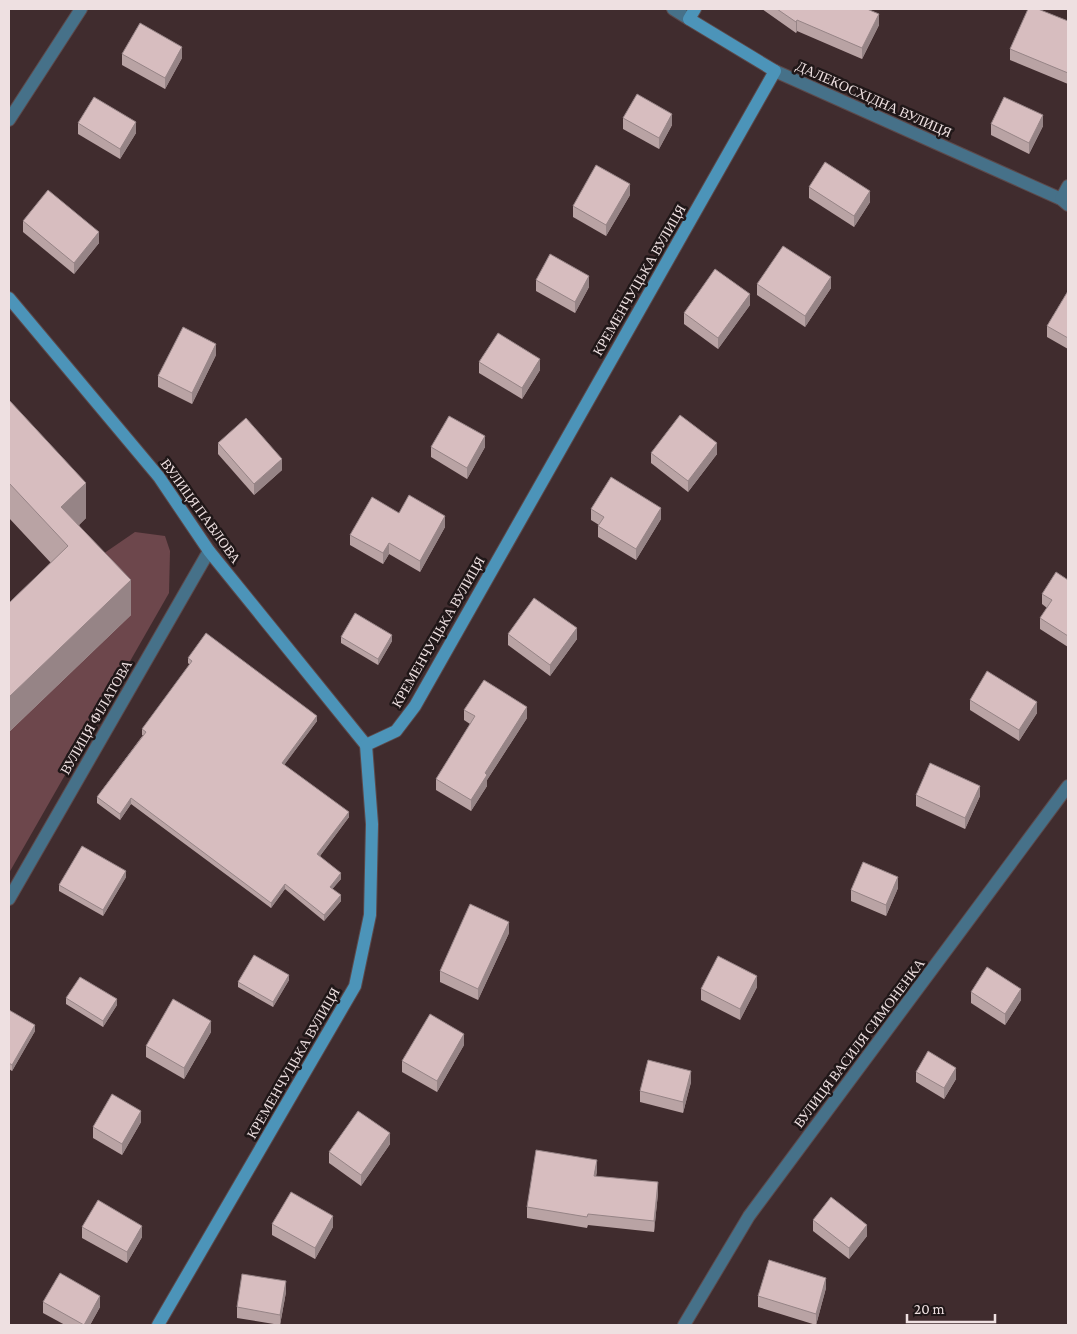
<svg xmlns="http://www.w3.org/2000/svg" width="1077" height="1334" font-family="'Crimson Pro',serif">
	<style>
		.green { fill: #6d474c }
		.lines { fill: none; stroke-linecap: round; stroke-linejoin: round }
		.street-casing { stroke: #5c494b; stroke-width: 14 }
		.secondary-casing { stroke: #5c494b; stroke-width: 14 }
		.street { stroke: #467189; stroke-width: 12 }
		.secondary { stroke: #4c94b9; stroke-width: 12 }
		.wall { fill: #b9a3a4 }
		.shaded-wall { fill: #968486 }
		.building { fill: #d7bdbf; stroke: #968486 }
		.labels { text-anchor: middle; stroke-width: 5; stroke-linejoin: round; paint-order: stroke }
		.street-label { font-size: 14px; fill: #eee0e1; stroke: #201718 }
	</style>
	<rect width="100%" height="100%" fill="#402c2e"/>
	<path class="green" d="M 135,532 L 165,536 L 170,551 L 169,593 L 9,873 L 9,732 L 84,567 Z"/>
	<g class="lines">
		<defs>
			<g id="street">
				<path d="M 673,9 L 689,19"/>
				<path d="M 775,71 L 1061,199 L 1068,205"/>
				<path d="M 9,120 L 81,9"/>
				<path d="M 1061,199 L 1068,186"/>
				<path d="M 9,899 L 209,551"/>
				<path d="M 684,1325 L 749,1216 L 1068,786"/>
			</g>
			<g id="secondary">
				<path d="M 9,298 L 159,477 L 209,551 L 366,745"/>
				<path d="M 158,1325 L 355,986 L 370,915 L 372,824 L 366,745 L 396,731 L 415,706 L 775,71 L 689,19 L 695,9"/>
			</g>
		</defs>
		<use href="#street" class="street-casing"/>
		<use href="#secondary" class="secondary-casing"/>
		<use href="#street" class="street"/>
		<use href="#secondary" class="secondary"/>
	</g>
	<g class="wall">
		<path d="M 762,9 L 867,9 L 879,25 L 862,59 L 797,31 L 796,33 Z"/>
		<path d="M 1068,21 L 1068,84 L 1010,60 L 1010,49 Z"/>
		<path d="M 122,54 L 182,58 L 165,89 L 122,65 Z"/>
		<path d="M 623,118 L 672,125 L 659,149 L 623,129 Z"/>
		<path d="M 78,123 L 136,133 L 120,159 L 78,134 Z"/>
		<path d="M 991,124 L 1043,126 L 1029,154 L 991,135 Z"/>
		<path d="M 809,187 L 870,202 L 854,227 L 809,198 Z"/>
		<path d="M 630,195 L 606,236 L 573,217 L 573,206 Z"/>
		<path d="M 23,221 L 99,243 L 74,274 L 23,232 Z"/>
		<path d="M 536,280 L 589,287 L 575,313 L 536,291 Z"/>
		<path d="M 757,284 L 831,288 L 805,327 L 757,295 Z"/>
		<path d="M 1068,291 L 1068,349 L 1047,337 L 1047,326 Z"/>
		<path d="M 750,305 L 718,349 L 684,324 L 684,313 Z"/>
		<path d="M 216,355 L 192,404 L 158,387 L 158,376 Z"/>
		<path d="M 479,362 L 540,370 L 522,399 L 479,373 Z"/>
		<path d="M 9,400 L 86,518 L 79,525 L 131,615 L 9,732 L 9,603 L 51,563 L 9,518 Z"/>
		<path d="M 218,443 L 282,470 L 254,495 L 218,454 Z"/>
		<path d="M 431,447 L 485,447 L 467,479 L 431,457 Z"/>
		<path d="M 651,453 L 717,454 L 688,492 L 651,463 Z"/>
		<path d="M 591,509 L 661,519 L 636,560 L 598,537 L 598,526 L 599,525 L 591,520 Z"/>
		<path d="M 399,513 L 445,527 L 420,572 L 389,554 L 383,564 L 350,545 L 350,535 Z"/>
		<path d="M 1068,580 L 1068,647 L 1040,629 L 1040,618 L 1047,608 L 1042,604 L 1042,594 Z"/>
		<path d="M 508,634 L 577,639 L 550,676 L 508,645 Z"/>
		<path d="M 341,637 L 392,641 L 378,665 L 341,643 Z"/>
		<path d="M 188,658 L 317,721 L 284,765 L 349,817 L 320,856 L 341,879 L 332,889 L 341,901 L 324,921 L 285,889 L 271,908 L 131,804 L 120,820 L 97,803 L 97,797 L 143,735 L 142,735 L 142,729 L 190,665 L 188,663 Z"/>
		<path d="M 970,700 L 1037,713 L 1019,741 L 970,710 Z"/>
		<path d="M 464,710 L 527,718 L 487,780 L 487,786 L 471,811 L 436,790 L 436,779 L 470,724 L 464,720 Z"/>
		<path d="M 916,795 L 980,796 L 965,829 L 916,806 Z"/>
		<path d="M 126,877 L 103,916 L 59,891 L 59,885 Z"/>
		<path d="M 898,888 L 886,916 L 851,901 L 851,890 Z"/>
		<path d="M 509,933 L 478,1000 L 440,982 L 440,971 Z"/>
		<path d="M 289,980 L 273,1007 L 238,987 L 238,982 Z"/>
		<path d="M 757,987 L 740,1020 L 701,1000 L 701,989 Z"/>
		<path d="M 971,992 L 1021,1000 L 1005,1025 L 971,1003 Z"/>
		<path d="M 66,998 L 117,1005 L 103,1027 L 66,1004 Z"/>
		<path d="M 9,1010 L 35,1031 L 12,1071 L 9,1069 Z"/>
		<path d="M 211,1032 L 184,1079 L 146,1057 L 146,1046 Z"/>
		<path d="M 464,1045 L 437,1092 L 402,1072 L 402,1061 Z"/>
		<path d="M 916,1072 L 956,1079 L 944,1099 L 916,1082 Z"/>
		<path d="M 691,1082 L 683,1113 L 640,1102 L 640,1091 Z"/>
		<path d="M 141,1122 L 122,1155 L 93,1138 L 93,1127 Z"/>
		<path d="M 390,1144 L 361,1186 L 329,1163 L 329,1152 Z"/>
		<path d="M 597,1171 L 596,1176 L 658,1193 L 654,1232 L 588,1225 L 587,1228 L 527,1218 L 527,1207 Z"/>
		<path d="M 813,1220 L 867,1236 L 849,1259 L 813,1231 Z"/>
		<path d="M 272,1224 L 333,1227 L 315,1259 L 272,1235 Z"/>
		<path d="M 82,1227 L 142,1237 L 127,1263 L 82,1238 Z"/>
		<path d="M 826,1288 L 816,1325 L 758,1307 L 758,1296 Z"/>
		<path d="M 286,1292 L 280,1325 L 237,1318 L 237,1307 Z"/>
		<path d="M 43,1302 L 100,1307 L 90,1325 L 65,1325 L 43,1313 Z"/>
	</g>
	<g class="shaded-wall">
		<path d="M 879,14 L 879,25 L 862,59 L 862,48 Z"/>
		<path d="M 797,20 L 797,31 L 796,33 L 796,22 Z"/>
		<path d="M 182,47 L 182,58 L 165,89 L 165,78 Z"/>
		<path d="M 672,114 L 672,125 L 659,149 L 659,138 Z"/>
		<path d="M 1043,115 L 1043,126 L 1029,154 L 1029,143 Z"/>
		<path d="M 136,122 L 136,133 L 120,159 L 120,149 Z"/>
		<path d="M 630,184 L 630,195 L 606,236 L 606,225 Z"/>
		<path d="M 870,191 L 870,202 L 854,227 L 854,216 Z"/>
		<path d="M 99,232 L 99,243 L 74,274 L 74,263 Z"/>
		<path d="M 589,276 L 589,287 L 575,313 L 575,302 Z"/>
		<path d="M 831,277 L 831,288 L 805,327 L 805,316 Z"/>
		<path d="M 750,294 L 750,305 L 718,349 L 718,338 Z"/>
		<path d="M 216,344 L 216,355 L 192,404 L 192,393 Z"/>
		<path d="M 540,359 L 540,370 L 522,399 L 522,388 Z"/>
		<path d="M 485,436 L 485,447 L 467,479 L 467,468 Z"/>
		<path d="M 717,443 L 717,454 L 688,492 L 688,481 Z"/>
		<path d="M 282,459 L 282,470 L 254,495 L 254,484 Z"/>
		<path d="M 86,483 L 86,518 L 63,540 L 61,507 Z"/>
		<path d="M 661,508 L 661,519 L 636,560 L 636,549 Z"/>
		<path d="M 445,516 L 445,527 L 420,572 L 420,561 Z"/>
		<path d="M 389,543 L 389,554 L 383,564 L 383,553 Z"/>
		<path d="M 131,580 L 131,615 L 9,732 L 9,697 Z"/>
		<path d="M 577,628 L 577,639 L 550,676 L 550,665 Z"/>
		<path d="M 392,635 L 392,641 L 378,665 L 378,659 Z"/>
		<path d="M 1037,702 L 1037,713 L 1019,741 L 1019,730 Z"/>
		<path d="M 527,707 L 527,718 L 487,780 L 487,786 L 471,811 L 471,800 L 485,773 Z"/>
		<path d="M 317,716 L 317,721 L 282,768 L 282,763 Z"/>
		<path d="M 980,786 L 980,796 L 965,829 L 965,818 Z"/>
		<path d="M 131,798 L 131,804 L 120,820 L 120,814 Z"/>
		<path d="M 349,812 L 349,817 L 317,860 L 317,854 Z"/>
		<path d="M 126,871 L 126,877 L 103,916 L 103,910 Z"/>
		<path d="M 341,873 L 341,879 L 330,892 L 330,887 Z"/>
		<path d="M 898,877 L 898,888 L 886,916 L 886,905 Z"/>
		<path d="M 285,884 L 285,889 L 271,908 L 271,903 Z"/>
		<path d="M 341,895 L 341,901 L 324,921 L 324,915 Z"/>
		<path d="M 509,922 L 509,933 L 478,1000 L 478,989 Z"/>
		<path d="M 289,975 L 289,980 L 273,1007 L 273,1002 Z"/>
		<path d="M 757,976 L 757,987 L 740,1020 L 740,1009 Z"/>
		<path d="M 1021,989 L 1021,1000 L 1005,1025 L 1005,1014 Z"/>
		<path d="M 117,999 L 117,1005 L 103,1027 L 103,1021 Z"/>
		<path d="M 211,1021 L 211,1032 L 184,1079 L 184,1068 Z"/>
		<path d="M 35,1025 L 35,1031 L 12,1071 L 12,1065 Z"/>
		<path d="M 464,1034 L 464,1045 L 437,1092 L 437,1081 Z"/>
		<path d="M 956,1068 L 956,1079 L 944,1099 L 944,1088 Z"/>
		<path d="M 691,1071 L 691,1082 L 683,1113 L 683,1102 Z"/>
		<path d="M 141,1111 L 141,1122 L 122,1155 L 122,1144 Z"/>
		<path d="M 390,1133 L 390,1144 L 361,1186 L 361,1175 Z"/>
		<path d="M 597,1160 L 597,1171 L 594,1187 L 594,1176 Z"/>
		<path d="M 658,1182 L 658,1193 L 654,1232 L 654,1221 Z"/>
		<path d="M 333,1216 L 333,1227 L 315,1259 L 315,1248 Z"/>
		<path d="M 867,1225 L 867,1236 L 849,1259 L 849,1248 Z"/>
		<path d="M 142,1226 L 142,1237 L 127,1263 L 127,1252 Z"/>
		<path d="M 826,1278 L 826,1288 L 816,1325 L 816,1314 Z"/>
		<path d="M 286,1281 L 286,1292 L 280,1325 L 280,1315 Z"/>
		<path d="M 100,1296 L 100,1307 L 90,1325 L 84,1325 Z"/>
	</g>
	<g class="building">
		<path d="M 777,9 L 867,9 L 879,14 L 862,48 L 797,20 L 796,22 Z"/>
		<path d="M 1028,9 L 1038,9 L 1068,21 L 1068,73 L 1010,49 Z"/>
		<path d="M 140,23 L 182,47 L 165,78 L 122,54 Z"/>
		<path d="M 637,94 L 672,114 L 659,138 L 623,118 Z"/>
		<path d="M 94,97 L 136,122 L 120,149 L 78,123 Z"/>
		<path d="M 1004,97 L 1043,115 L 1029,143 L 991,124 Z"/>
		<path d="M 825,162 L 870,191 L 854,216 L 809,187 Z"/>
		<path d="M 596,165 L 630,184 L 606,225 L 573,206 Z"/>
		<path d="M 48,190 L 99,232 L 74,263 L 23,221 Z"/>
		<path d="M 783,246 L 831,277 L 805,316 L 757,284 Z"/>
		<path d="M 550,254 L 589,276 L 575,302 L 536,280 Z"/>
		<path d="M 715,269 L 750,294 L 718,338 L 684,313 Z"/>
		<path d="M 1068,291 L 1068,338 L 1047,326 Z"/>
		<path d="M 183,327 L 216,344 L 192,393 L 158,376 Z"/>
		<path d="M 498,333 L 540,359 L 522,388 L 479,362 Z"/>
		<path d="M 9,400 L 86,483 L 61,507 L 131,580 L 9,697 L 9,603 L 68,546 L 9,483 Z"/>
		<path d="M 680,415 L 717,443 L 688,481 L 651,453 Z"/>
		<path d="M 449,416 L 485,436 L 467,468 L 431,447 Z"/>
		<path d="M 246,418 L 282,459 L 254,484 L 218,443 Z"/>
		<path d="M 611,477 L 661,508 L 636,549 L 598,526 L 604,517 L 591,509 Z"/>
		<path d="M 409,495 L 445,516 L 420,561 L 389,543 L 383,553 L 350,535 L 372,497 L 399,513 Z"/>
		<path d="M 1056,572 L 1068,580 L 1068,636 L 1040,618 L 1052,600 L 1042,594 Z"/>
		<path d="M 534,598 L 577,628 L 550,665 L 508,634 Z"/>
		<path d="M 355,613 L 392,635 L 378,659 L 341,637 Z"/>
		<path d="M 206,633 L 317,716 L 282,763 L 349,812 L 317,854 L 341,873 L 330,887 L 341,895 L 324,915 L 285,884 L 271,903 L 131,798 L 120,814 L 97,797 L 146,732 L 142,729 L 192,661 L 188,658 Z"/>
		<path d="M 987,671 L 1037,702 L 1019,730 L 970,700 Z"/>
		<path d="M 484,680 L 527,707 L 485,773 L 487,775 L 471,800 L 436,779 L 475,716 L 464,710 Z"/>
		<path d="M 930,763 L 980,786 L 965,818 L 916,795 Z"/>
		<path d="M 82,846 L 126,871 L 103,910 L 59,885 Z"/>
		<path d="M 863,862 L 898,877 L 886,905 L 851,890 Z"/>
		<path d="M 470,904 L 509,922 L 478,989 L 440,971 Z"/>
		<path d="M 254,955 L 289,975 L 273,1002 L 238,982 Z"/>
		<path d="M 718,956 L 757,976 L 740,1009 L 701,989 Z"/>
		<path d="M 987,967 L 1021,989 L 1005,1014 L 971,992 Z"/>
		<path d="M 80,977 L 117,999 L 103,1021 L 66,998 Z"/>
		<path d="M 173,999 L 211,1021 L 184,1068 L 146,1046 Z"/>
		<path d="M 9,1010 L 35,1025 L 12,1065 L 9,1063 Z"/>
		<path d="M 430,1014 L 464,1034 L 437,1081 L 402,1061 Z"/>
		<path d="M 928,1051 L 956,1068 L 944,1088 L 916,1072 Z"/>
		<path d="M 648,1060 L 691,1071 L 683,1102 L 640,1091 Z"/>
		<path d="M 112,1094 L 141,1111 L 122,1144 L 93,1127 Z"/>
		<path d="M 358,1111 L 390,1133 L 361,1175 L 329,1152 Z"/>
		<path d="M 536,1150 L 597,1160 L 594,1176 L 658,1182 L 654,1221 L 588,1214 L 587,1217 L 527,1207 Z"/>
		<path d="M 291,1192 L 333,1216 L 315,1248 L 272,1224 Z"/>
		<path d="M 831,1197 L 867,1225 L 849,1248 L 813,1220 Z"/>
		<path d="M 98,1200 L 142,1226 L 127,1252 L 82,1227 Z"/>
		<path d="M 769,1260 L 826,1278 L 816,1314 L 758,1296 Z"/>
		<path d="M 60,1273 L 100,1296 L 84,1325 L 43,1302 Z"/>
		<path d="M 242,1274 L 286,1281 L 280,1315 L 237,1307 Z"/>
	</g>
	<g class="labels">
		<g class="street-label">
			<text transform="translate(874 99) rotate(24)" y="5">ДАЛЕКОСХІДНА ВУЛИЦЯ</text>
			<text transform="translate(639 280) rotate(-60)" y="5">КРЕМЕНЧУЦЬКА ВУЛИЦЯ</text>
			<text transform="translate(201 511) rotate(54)" y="5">ВУЛИЦЯ ПАВЛОВА</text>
			<text transform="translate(438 632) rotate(-60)" y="5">КРЕМЕНЧУЦЬКА ВУЛИЦЯ</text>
			<text transform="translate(96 717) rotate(-60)" y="5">ВУЛИЦЯ ФІЛАТОВА</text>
			<text transform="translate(859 1043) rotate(-53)" y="5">ВУЛИЦЯ ВАСИЛЯ СИМОНЕНКА</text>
			<text transform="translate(293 1063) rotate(-60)" y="5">КРЕМЕНЧУЦЬКА ВУЛИЦЯ</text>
		</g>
	</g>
	<rect width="1077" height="1334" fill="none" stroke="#eee0e1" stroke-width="20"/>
	<path d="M907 1314v8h88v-8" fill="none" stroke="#eee0e1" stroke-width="2.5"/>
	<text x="914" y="1314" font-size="15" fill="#eee0e1" stroke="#201718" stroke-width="4" paint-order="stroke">20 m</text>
</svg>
